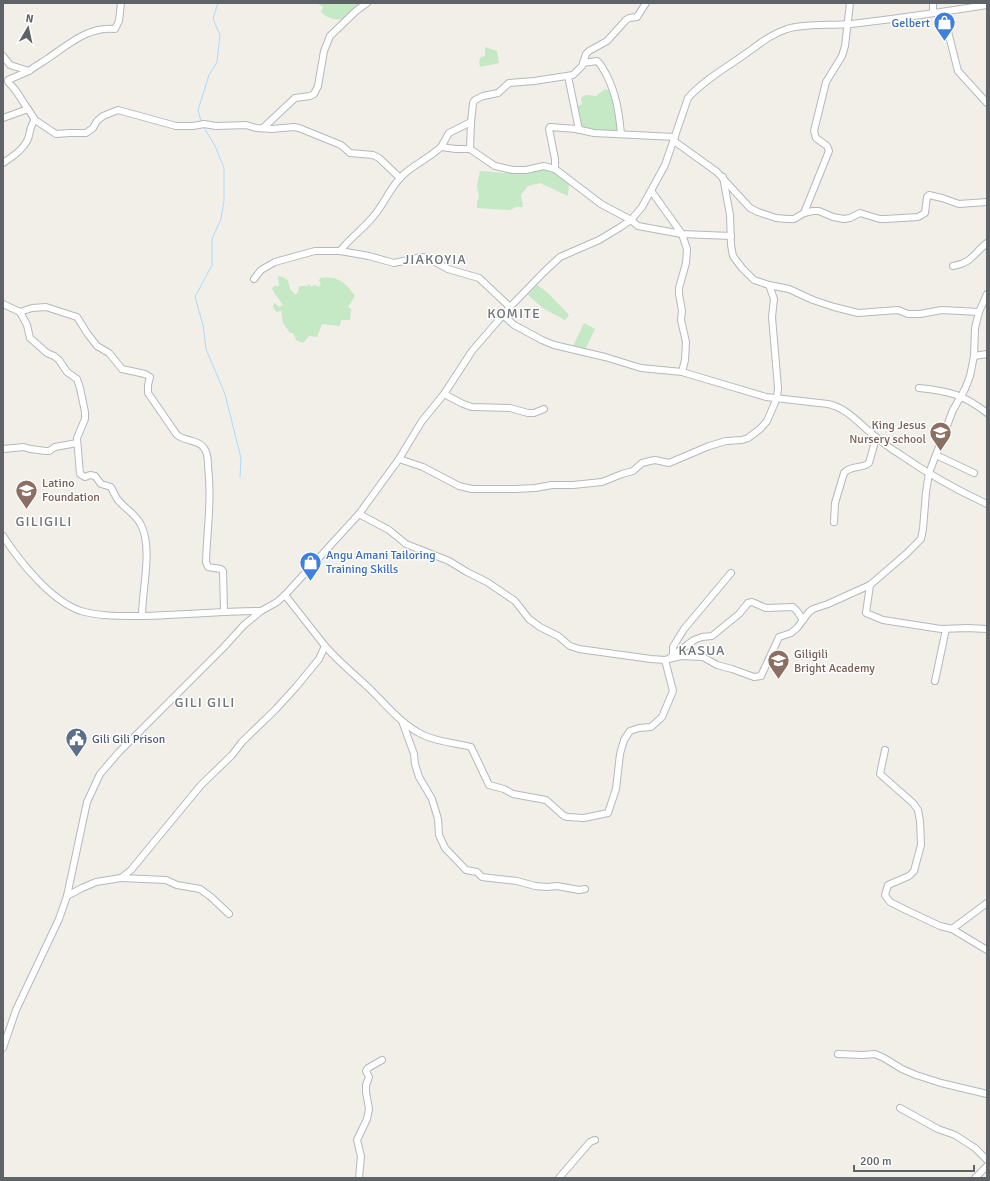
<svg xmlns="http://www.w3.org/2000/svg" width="990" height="1181" font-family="Signika,sans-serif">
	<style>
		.green { fill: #c5e8c5 }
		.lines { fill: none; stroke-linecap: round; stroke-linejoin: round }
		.stream { stroke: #aadaff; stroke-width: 1 }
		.minor-casing { stroke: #b5b8bc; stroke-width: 8 }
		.minor { stroke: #fff; stroke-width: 6 }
		.labels { text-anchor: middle; stroke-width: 3; stroke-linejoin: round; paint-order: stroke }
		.shop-label { font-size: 12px; fill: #366cbe; stroke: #fff; text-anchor: end }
		.education-label { font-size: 12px; fill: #785e54; stroke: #fff; text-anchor: start }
		.service-label { font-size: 12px; fill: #4e5e75; stroke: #fff; text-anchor: start }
		.quarter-label { font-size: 14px; letter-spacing: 1px; fill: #70757a; stroke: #fff }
	</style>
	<rect width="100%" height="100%" fill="#f1efe8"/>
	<g class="green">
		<path d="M 317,3 L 358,3 L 361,6 L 354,11 L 354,17 C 342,20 331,22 321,12 L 323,7 Z"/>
		<path d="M 485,47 L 497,51 L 499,63 L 480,67 L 479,62 L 481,57 L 485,56 Z"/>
		<path d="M 605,89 L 611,91 L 618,132 L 595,130 L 579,126 L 574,108 L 582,104 L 581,97 L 587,95 L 596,96 Z"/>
		<path d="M 536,167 L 554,172 L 569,183 L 568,196 L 540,183 L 528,186 L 521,195 L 523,207 L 516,207 L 510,210 L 477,208 L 477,202 C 481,196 477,192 477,185 C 478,181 479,176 480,171 L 504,173 L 533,172 Z"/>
		<path d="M 278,276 L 283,277 L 288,281 L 290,289 L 296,295 L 298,292 L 299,286 L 307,286 L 309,284 L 311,287 L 314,285 L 319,287 L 321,283 L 319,281 L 320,278 C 338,276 344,281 355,296 L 348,307 L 351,309 L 350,320 L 341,320 L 340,326 L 322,324 L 317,337 L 309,336 L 303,343 L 297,341 L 293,333 L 290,333 L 283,323 L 281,311 L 276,312 L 273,307 L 274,303 L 276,304 L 279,307 L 283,305 L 275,294 L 272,288 L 275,286 L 279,286 Z"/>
		<path d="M 537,285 L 548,293 L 569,315 L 565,320 L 544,309 L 528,295 Z"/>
		<path d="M 584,323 L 595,329 L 585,350 L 573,346 Z"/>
	</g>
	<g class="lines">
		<g class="stream">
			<path d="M 201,121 L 198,110 L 209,75 L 217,62 L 220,35 L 213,19 L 218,3"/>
			<path d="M 203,126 L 215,146 L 224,168 L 224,201 L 221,219 L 212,239 L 212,265 L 195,297 L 203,325 L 206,349 L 225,394 L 241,458 L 240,477"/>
		</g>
		<defs>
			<g id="minor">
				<path d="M 933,3 L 933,13"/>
				<path d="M 943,12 L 958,71 L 987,103"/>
				<path d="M 3,56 L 10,65 L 29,71 C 34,67 41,63 47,59 C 68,45 88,26 115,29 L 119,21 L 121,3"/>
				<path d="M 583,63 L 597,61 C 601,64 603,69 606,74 C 616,93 619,112 621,134"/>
				<path d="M 568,76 L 579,130"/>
				<path d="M 28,109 C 20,99 19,92 8,82 L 8,80 L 29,71"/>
				<path d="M 3,118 L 28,109 L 35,120"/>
				<path d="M 263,128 L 295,98 L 310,96 L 314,94 L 318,86 L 324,51 L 330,36 L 356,11 L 367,3"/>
				<path d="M 674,141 L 717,172 L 750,208 L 758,212 L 776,218 L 787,219 L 794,219 L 804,213 L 813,211 L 819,211 L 833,217 L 844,219 L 850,218 L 860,213 L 880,219 L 885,219 L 918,217 L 925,213 L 927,197 L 929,195 L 942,198 L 959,204 L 987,202"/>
				<path d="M 441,147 L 449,133 L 471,122 L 473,103 L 475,100 L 483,96 L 498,93 L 509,83 L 534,81 L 573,75 L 582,66 L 586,54 L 589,51 L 607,41 L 626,20 L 629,18 L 637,17 L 646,3"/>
				<path d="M 470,149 L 471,122"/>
				<path d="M 3,163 C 11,158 23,149 27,141 C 31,134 29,126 35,120 L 56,134 L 70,133 L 86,133 L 93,128 L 97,121 L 103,116 L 118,110 L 176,126 L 193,126 L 204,124 L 216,126 L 246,125 L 256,128 L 272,129 L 294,127 L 299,128 L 341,145 L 350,153 L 373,155 L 379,158 L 400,178"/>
				<path d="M 555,169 L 555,159 L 549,129 L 550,127 L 576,129 L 594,133 L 675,137"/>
				<path d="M 652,192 L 682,234 L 687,249 L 686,263 L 679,288 L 679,294 L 682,311 L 681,320 L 686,342 L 685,360 L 682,372"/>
				<path d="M 804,213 L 829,151 L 827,146 L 816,138 L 814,131 L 826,82 L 842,56 L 845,46 L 850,3"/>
				<path d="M 340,251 C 349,239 362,230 372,218 C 384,205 390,187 403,175 C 415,164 429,158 441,147 L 456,149 L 470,149 L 495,166 L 513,170 L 526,170 L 544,166 L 555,169 L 601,204 L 631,220 L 638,226 L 682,234 L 731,236"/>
				<path d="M 953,266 C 972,263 974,253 987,243"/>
				<path d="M 254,279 L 261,270 L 275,262 L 315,251 L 340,251 L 369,256 L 394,263 L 422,257 L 428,258 L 448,269 L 479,278 L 510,307"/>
				<path d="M 769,285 L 789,289 L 813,300 L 834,307 L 858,313 L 898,310 L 908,314 L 920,314 L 942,310 L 979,312"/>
				<path d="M 3,304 L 20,312 L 32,308 L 46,307 L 77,317 L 87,333 L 97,346 L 109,353 L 122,369 L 145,374 L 150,377 L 148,385 L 148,393 L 177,435 C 184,441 199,440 204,448 C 208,453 208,461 208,466 C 212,499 207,530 206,562 L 208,567 L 221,569 L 223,571 L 224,612"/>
				<path d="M 20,312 L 27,325 L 30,338 L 47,353 L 54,356 L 59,360 L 67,372 L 77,379 L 80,388 L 85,412 L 85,419 L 77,438 L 80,474 L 85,477 L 90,475 L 95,476 L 101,484 L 111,487 C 113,491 115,496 118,500 C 125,509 136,514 141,525 C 153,548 142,590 142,616"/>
				<path d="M 503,315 L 514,325 L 542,340 L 554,345 L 605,357 L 641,368 L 682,372 L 766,397 L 828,404 C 848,408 861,426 876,437 C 884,444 893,450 901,455 C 928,474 957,490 987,504"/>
				<path d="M 974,356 L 987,354"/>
				<path d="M 919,388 C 948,391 963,394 987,413"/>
				<path d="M 444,394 L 463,404 L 472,407 L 510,408 L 528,413 L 534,413 L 544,409"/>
				<path d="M 3,449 L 24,447 L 30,449 L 46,451 L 49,451 L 55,447 L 77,443"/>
				<path d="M 936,455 L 974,473"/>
				<path d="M 399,459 L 423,467 L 459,486 L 472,489 L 515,489 L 535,488 L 552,485 L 573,485 L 602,482 L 622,474 L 633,471 L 642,463 L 650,461 L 655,460 L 669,463 L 709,446 L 726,441 L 742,440 L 748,438 L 760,429 L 767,421 L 777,398 L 778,388 L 772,317 L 774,299 L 769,285 L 754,280 L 742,268 L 733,256 L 731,245 L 730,215 L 723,177"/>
				<path d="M 359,514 L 389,530 L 406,544 L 449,561 L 467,572 L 487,582 L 515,601 L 529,619 L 540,627 L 558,636 L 570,646 L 579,649 L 651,659 L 665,660 L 681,656 L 703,657 L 717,665 L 732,669 L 754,677 L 761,676 L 779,637 L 791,633 L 797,628 L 809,612 L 813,609 L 828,604 L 870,585 L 906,554 L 921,539 L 923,529 L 926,492 L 929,473 L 953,410 L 965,389 L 970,376 L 974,356 L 975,328 L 979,312 L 987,294"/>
				<path d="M 834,522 L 835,503 L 844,473 C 851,465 862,469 869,463 L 876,438"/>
				<path d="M 3,536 C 20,562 51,601 81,611 C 98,616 116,616 133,616 C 176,616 218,611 261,611"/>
				<path d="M 870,585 L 866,613 L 883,620 L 941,629 L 967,628 L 987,629"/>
				<path d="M 325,646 C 339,662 355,675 370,689 C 386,705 402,725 423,735 C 438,742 455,743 471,747 L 489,785 L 504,789 L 513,794 L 546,800 L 564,816 L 568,817 L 584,818 L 608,813 L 616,789 L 620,754 L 624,740 L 630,731 L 639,728 L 651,727 L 662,717 L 673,691 L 665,660"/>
				<path d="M 673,655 L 673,647 L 684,629 L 731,573"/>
				<path d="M 671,657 L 694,640 L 702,637 L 712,636 L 739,614 L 748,603 L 752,602 L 766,608 L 793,607 L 797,611 L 803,620"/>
				<path d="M 935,681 L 946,629"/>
				<path d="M 402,721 L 414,754 L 415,764 L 419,777 L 432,799 L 438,819 L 439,835 L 445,848 L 466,870 L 477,872 L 482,877 L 490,878 L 517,881 L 535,886 L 547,887 L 557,886 L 579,890 L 585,889"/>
				<path d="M 885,750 L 880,774 L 913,803 L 918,810 L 920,821 L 921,845 L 914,871 L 909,876 L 888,885 L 885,895 L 890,902 L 906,910 L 940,926 L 952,929 L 987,903"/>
				<path d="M 121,878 L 166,880 L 177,885 L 200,889 L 211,897 L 229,914"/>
				<path d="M 67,896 L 82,888 L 96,882 L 121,878 L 131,870 L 201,785 L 232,755 L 242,742 L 276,709 L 296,687 L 319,659 L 325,646 L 285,595"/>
				<path d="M 952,929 L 987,950"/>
				<path d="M 3,1048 L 16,1010 L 59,919 L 67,896 L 87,802 L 100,774 L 119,752 L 224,647 L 244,625 L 261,611 L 277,602 L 285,595 L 359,514 L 399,459 L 422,421 L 444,394 L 472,351 L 510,307 L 544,272 L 560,257 L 599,240 L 619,228 L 631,220 L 642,207 L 665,165 L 688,98 C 702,82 721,71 738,59 C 755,48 768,35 787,29 C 808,23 830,26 851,24 C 896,19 942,12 987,5"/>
				<path d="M 838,1054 L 863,1055 L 875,1054 L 884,1058 L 902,1069 L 916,1075 L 941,1083 L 987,1094"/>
				<path d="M 900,1108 L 938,1129 L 955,1135 L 975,1148 L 987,1160"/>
				<path d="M 359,1178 L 361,1156 L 357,1140 L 367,1119 L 369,1109 L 366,1092 L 366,1085 L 369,1077 L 366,1071 L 368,1068 L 382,1060"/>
				<path d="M 559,1178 L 590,1142 L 595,1140"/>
				<path d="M 975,1178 L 987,1166"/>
			</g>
		</defs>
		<use href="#minor" class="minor-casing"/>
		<use href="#minor" class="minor"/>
	</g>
	<defs>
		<symbol id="shop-pin" viewBox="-11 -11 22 30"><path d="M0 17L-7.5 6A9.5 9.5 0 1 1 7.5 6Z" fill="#3f7fe0" stroke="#fff"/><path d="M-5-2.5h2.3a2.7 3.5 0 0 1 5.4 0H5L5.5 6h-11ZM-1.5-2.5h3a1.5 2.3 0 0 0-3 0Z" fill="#fff"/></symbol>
		<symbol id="school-pin" viewBox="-11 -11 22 30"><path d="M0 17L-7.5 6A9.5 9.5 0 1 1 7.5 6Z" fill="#8d6e63" stroke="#fff"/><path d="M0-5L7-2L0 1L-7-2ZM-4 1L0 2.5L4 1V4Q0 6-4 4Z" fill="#fff"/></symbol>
		<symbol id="civic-pin" viewBox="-11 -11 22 30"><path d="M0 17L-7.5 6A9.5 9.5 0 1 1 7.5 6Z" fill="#5c6f8a" stroke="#fff"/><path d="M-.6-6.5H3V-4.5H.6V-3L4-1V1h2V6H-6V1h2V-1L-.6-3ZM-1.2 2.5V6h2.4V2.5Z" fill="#fff"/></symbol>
	</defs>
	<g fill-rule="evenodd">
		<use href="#shop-pin" x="932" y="10" width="25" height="34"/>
		<use href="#school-pin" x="928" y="420" width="25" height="34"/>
		<use href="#school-pin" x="14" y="478" width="25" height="34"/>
		<use href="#shop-pin" x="298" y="550" width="25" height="34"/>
		<use href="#school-pin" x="766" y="648" width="25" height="34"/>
		<use href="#civic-pin" x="64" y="726" width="25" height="34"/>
	</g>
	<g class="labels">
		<g class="shop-label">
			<text x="930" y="27">Gelbert</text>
			<text x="326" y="559" text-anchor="start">Angu Amani Tailoring<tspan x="326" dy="14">Training Skills</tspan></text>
		</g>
		<g class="education-label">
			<text x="926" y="429" text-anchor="end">King Jesus<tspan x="926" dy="14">Nursery school</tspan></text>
			<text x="42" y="487">Latino<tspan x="42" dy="14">Foundation</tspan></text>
			<text x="794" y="658">Giligili<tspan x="794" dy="14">Bright Academy</tspan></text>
		</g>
		<g class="service-label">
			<text x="92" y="743">Gili Gili Prison</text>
		</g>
		<g class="quarter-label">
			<text x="435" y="264">JIAKOYIA</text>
			<text x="514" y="318">KOMITE</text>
			<text x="44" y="526">GILIGILI</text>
			<text x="702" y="655">KASUA</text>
			<text x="205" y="707">GILI GILI</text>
		</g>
	</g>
	<rect width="990" height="1181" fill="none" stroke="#5f6368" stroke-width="8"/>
	<g transform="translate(28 28) rotate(9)" stroke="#ffffff" stroke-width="3" paint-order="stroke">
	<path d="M0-3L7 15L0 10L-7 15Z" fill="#5f6368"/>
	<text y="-6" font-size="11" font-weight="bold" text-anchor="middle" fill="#5f6368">N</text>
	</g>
	<path d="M854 1165v6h120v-6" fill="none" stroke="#5f6368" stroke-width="2"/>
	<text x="860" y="1165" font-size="12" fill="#5f6368" stroke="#ffffff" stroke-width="3" paint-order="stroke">200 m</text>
</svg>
